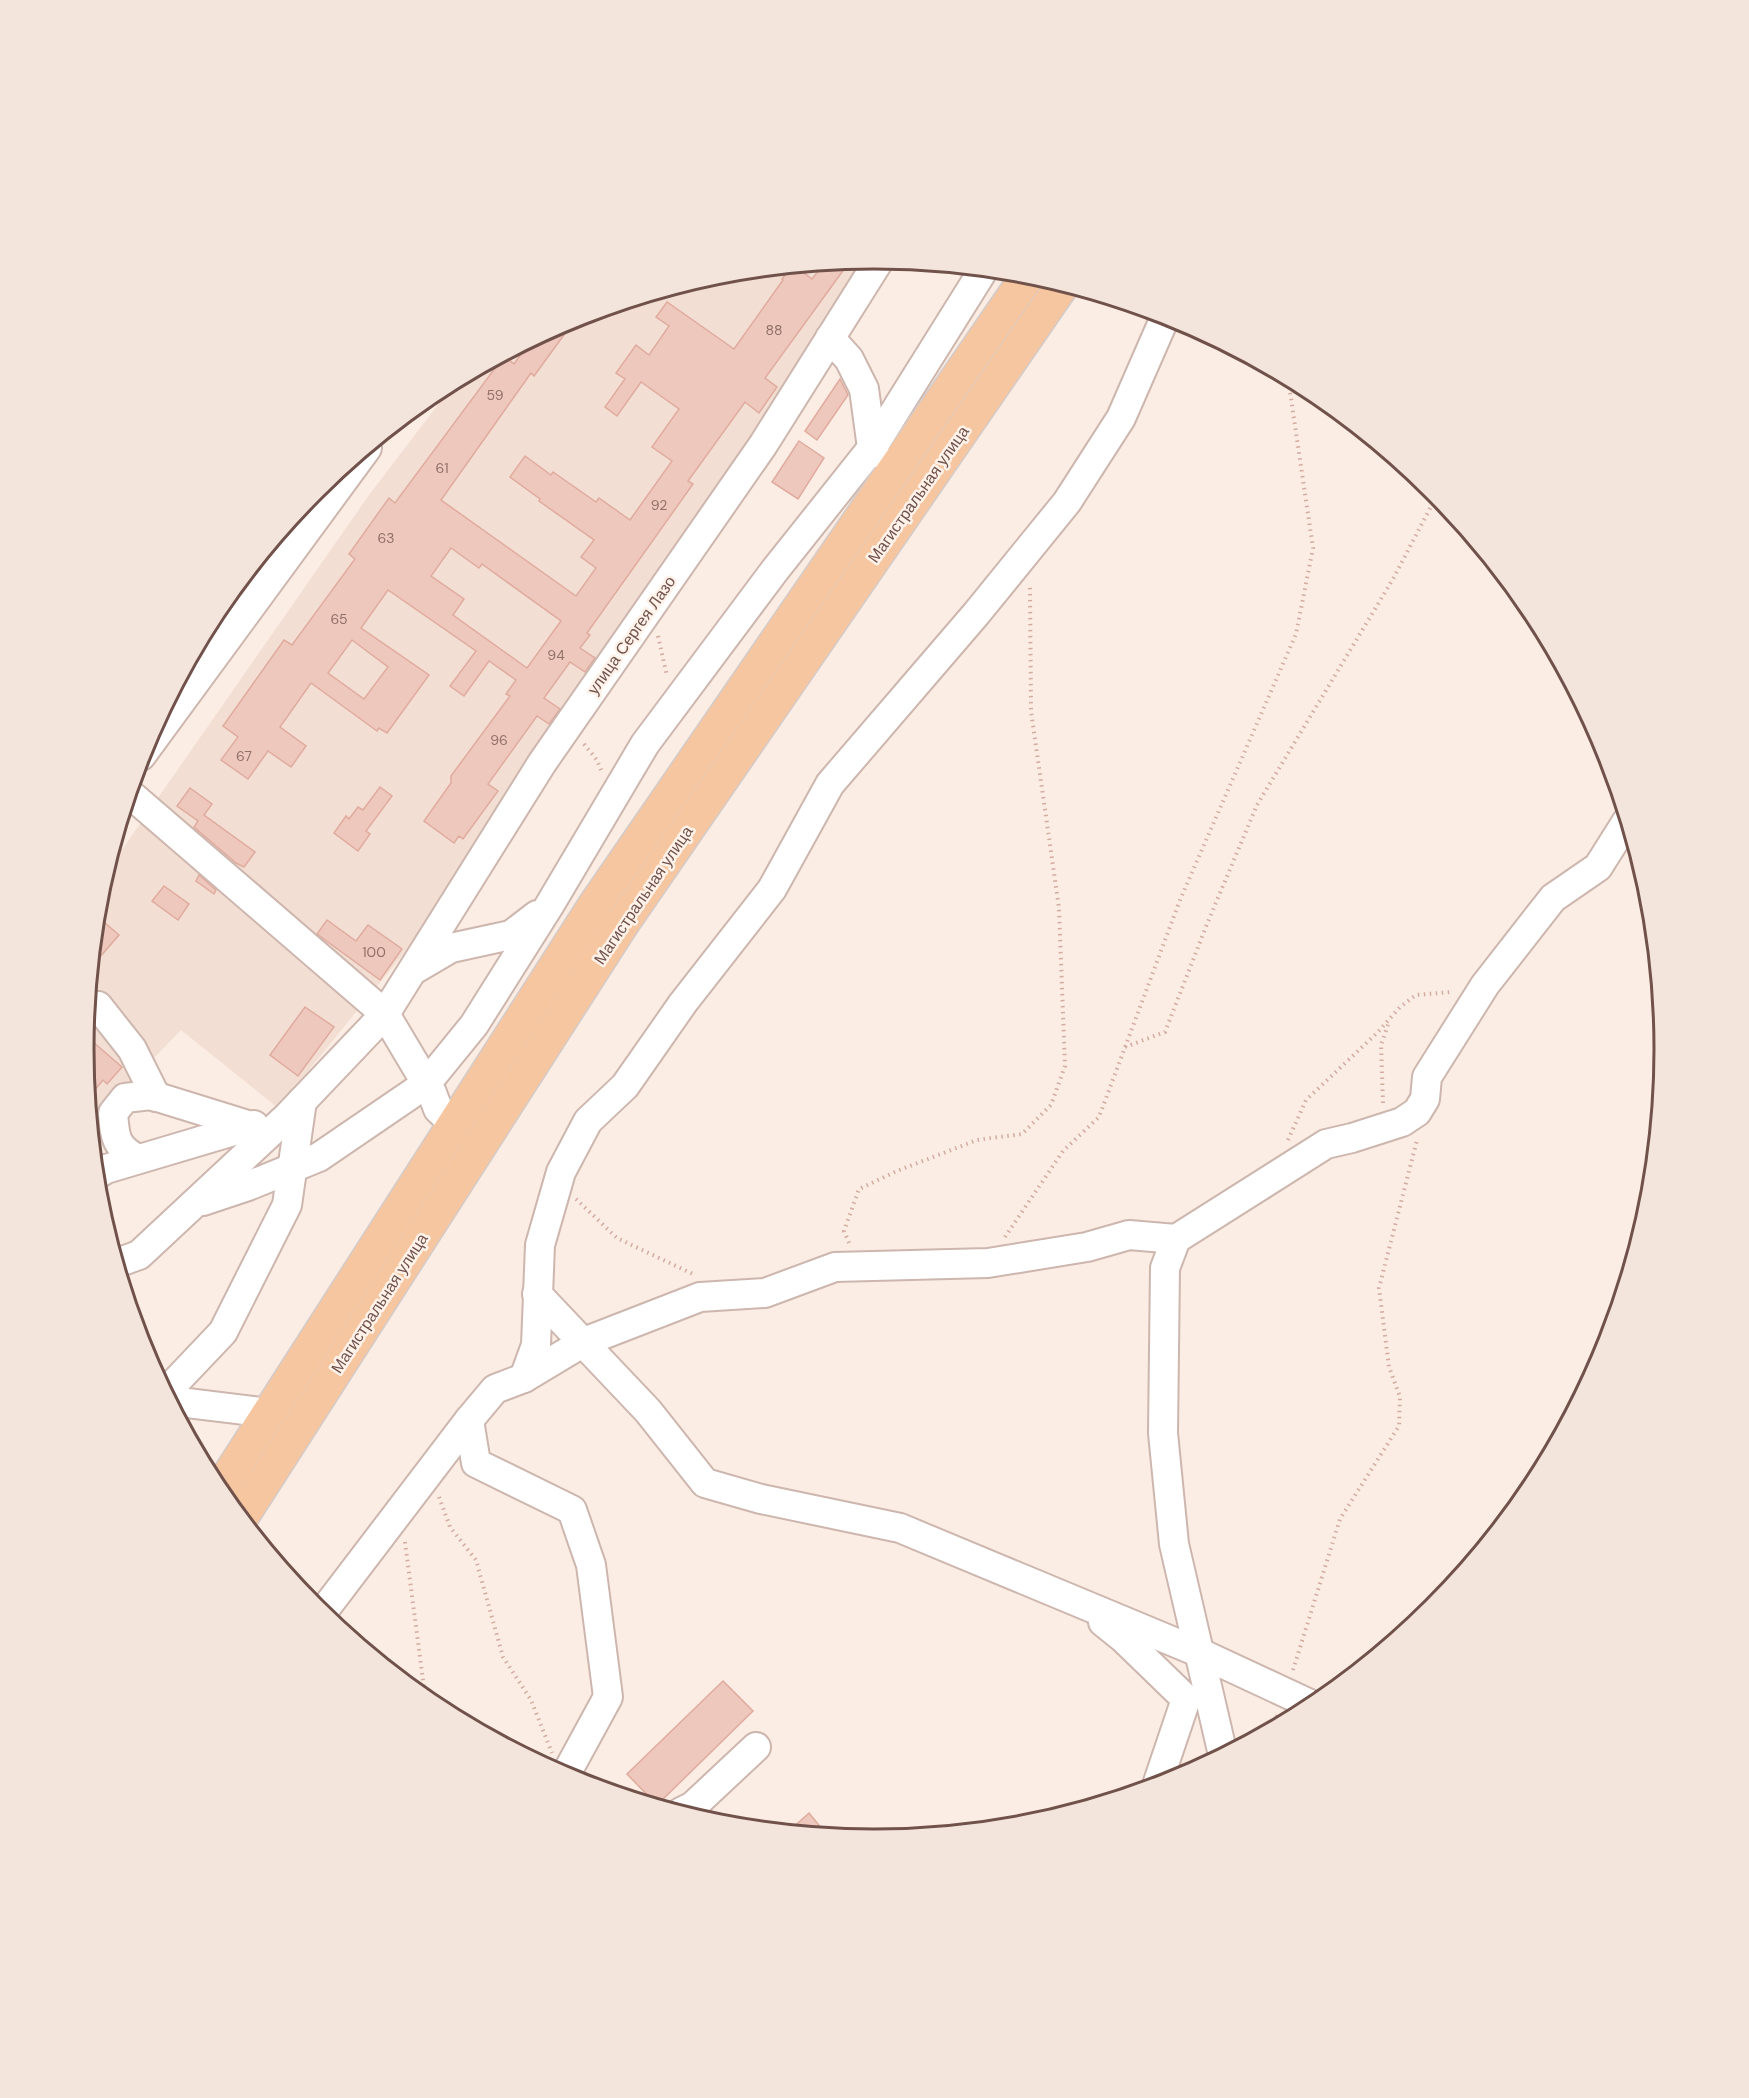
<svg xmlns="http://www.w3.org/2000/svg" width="1749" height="2098" font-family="'DM Sans',sans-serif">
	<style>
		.residential { fill: #f2ded2 }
		.building { fill: #eec8bd; stroke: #e0ab9e; stroke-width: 1.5; fill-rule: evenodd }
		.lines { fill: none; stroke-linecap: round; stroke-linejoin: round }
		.minor-casing { stroke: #cdb6ae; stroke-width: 32 }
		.major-casing { stroke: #d4cbc9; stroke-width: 36 }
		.path { stroke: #d3aba0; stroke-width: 4; stroke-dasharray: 1.5 4.5; stroke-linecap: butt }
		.minor { stroke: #fff; stroke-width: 28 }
		.major { stroke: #f6c6a0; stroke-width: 33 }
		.labels { text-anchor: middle; stroke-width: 5; stroke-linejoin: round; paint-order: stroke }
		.number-label { font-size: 14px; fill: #907068 }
		.street-label { font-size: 16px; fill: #71524b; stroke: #fef2e9 }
		.rim { fill: none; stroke: #71524b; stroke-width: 3 }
	</style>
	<rect width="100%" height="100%" fill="#fbede3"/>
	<path class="residential" d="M 872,259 L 413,942 L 278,1108 L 181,1030 L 91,1123 L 84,1049 L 99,894 L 105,874 L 369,495 L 456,381 L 572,319 L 721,274 Z"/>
	<g class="building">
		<path d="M 850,261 L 765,378 L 777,387 L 759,413 L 745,402 L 688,481 L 693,484 L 587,633 L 590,635 L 580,648 L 595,658 L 585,672 L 570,662 L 544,698 L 560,709 L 549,724 L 537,716 L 488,784 L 498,791 L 463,839 L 459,836 L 454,843 L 424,821 L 451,783 L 451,776 L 510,696 L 506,694 L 516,680 L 489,661 L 464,696 L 450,686 L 476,651 L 388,590 L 361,628 L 429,675 L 387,733 L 379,728 L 377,731 L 311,683 L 280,727 L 306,746 L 291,767 L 268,751 L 248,779 L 221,760 L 238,737 L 223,726 L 255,681 L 284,640 L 292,645 L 355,559 L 349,554 L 389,498 L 395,503 L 504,356 L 514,364 L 531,340 L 577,317 L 534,376 L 531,373 L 441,500 L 576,596 L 596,568 L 581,557 L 594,540 L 539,501 L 540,499 L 510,477 L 525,456 L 551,475 L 553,472 L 596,502 L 599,498 L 630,520 L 672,461 L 652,447 L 679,409 L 641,382 L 617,416 L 605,407 L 625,379 L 616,373 L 636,345 L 649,355 L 669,326 L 656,317 L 667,302 L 734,349 L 783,280 L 782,279 L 791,267 L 795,266 L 812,279 L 824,264 ZM 451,548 L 479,568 L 482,564 L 561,621 L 527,668 L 453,615 L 464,599 L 431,576 ZM 352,640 L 388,667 L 364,699 L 328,673 Z"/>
		<path d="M 840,379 L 848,395 L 817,440 L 805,431 Z"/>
		<path d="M 799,441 L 824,458 L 798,499 L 772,482 Z"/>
		<path d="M 380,787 L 392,796 L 366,831 L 370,834 L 358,851 L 334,833 L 346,816 L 349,819 L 358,807 L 363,810 Z"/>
		<path d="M 190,788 L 212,804 L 204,815 L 255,852 L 244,867 L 236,863 L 194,827 L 198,821 L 177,806 Z"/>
		<path d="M 199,875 L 216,890 L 214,894 L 196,881 Z"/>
		<path d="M 164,886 L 189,904 L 178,920 L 152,901 Z"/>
		<path d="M 97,916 L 119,935 L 92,966 L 94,943 Z"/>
		<path d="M 327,920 L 356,941 L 368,925 L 402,949 L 380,980 L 317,934 Z"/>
		<path d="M 305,1007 L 334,1027 L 298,1076 L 270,1055 Z"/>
		<path d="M 93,1042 L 122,1067 L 107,1084 L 103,1080 L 89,1097 L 84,1052 Z"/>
		<path d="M 723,1681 L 753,1711 L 657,1805 L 627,1774 Z"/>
		<path d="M 809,1813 L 827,1835 L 789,1831 Z"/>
	</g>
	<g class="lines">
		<defs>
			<g id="minor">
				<path d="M 830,338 L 849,359 L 864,389 L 872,448 L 875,453"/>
				<path d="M 141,756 L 367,448"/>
				<path d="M 130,794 L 385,1014 L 432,1093 L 438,1109 L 454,1124"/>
				<path d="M 417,968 L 451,948 L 511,935 L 537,915"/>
				<path d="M 98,1006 L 132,1049 L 156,1097"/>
				<path d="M 138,1159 C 115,1147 115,1137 113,1113 L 125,1098 L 151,1095 L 251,1126"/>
				<path d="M 96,1175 L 106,1169 L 254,1125"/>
				<path d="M 203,1201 L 248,1186 L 319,1157 L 426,1084 L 474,1025 L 549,906 L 645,744 L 775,570 L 872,448 L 984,269"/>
				<path d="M 1176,1239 L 1165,1268 L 1163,1433 L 1174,1544 L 1223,1755"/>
				<path d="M 117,1263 L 139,1255 L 288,1116 L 385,1014 L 542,763 L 763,445 L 880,259"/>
				<path d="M 537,1294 L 648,1411 L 705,1483 L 761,1499 L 900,1528 L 1198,1652 L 1314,1706"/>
				<path d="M 524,1378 L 536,1345 L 540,1245 L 561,1172 L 588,1121 L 625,1086 L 683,1003 L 772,889 L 830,784 L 976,614 L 1067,502 L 1121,418 L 1166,315"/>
				<path d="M 166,1392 L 223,1332 L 287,1205 L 302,1101"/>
				<path d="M 171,1401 L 269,1413"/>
				<path d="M 469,1420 L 476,1463 L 572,1510 L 591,1565 L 608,1697 L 565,1776"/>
				<path d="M 322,1613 L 469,1420 L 495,1389 L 524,1378 L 584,1342 L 700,1297 L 765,1293 L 835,1267 L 988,1263 L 1087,1247 L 1129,1235 L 1176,1239 L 1326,1144 L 1352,1138 L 1402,1122 L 1417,1112 L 1425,1099 L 1427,1077 L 1485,985 L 1553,898 L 1598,867 L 1627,821"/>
				<path d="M 1103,1622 L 1123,1638 L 1186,1699 L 1157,1785"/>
				<path d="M 681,1812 L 693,1806 L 756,1747"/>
			</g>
			<g id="major">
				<path d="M 219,1491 L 595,905 L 1029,274"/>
				<path d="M 241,1518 L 622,924 L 1063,284"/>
			</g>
		</defs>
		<use href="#minor" class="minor-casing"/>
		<use href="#major" class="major-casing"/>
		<g class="path">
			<path d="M 658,636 L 667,676"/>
			<path d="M 584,744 L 597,760 L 601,770"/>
			<path d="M 1125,1047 L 1165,1032 L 1207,924 L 1257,805 L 1393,579 L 1437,495"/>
			<path d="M 1383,1103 L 1381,1045 L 1389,1022"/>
			<path d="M 1288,1140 L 1306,1100 L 1377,1033 L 1400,1007 L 1416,995 L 1452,992"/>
			<path d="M 576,1199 L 617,1238 L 695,1275"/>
			<path d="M 1005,1237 L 1063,1151 L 1099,1117 L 1180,900 L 1296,634 L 1313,548 L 1288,378"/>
			<path d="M 849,1243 L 844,1231 L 859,1189 L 897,1171 L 977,1140 L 1022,1134 L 1051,1105 L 1065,1066 L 1059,908 L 1031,711 L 1030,586"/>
			<path d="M 439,1497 L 450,1527 L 476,1560 L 503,1657 L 531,1700 L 552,1753"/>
			<path d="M 405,1542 L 424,1688 L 422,1696"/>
			<path d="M 1293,1670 L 1340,1519 L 1399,1426 L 1400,1397 L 1389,1367 L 1379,1288 L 1417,1140"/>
			<path d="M 1273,1728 L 1278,1714"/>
		</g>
		<use href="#minor" class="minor"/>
		<use href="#major" class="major"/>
	</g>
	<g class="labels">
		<g class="number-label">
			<text x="774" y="335">88</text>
			<text x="495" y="400">59</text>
			<text x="442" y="473">61</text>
			<text x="659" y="510">92</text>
			<text x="386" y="543">63</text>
			<text x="339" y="624">65</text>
			<text x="556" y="660">94</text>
			<text x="499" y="745">96</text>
			<text x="244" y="761">67</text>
			<text x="374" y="957">100</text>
		</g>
		<g class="street-label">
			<text transform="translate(918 494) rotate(-55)" y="6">Магистральная улица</text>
			<text transform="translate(631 635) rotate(-55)" y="6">улица Сергея Лазо</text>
			<text transform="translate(643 895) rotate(-56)" y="6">Магистральная улица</text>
			<text transform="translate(379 1303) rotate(-57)" y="6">Магистральная улица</text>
		</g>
	</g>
	<path d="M0 0H1749V2098H0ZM94 1049a780 780 0 1 1 1560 0a780 780 0 1 1-1560 0Z" fill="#f3e5dc" fill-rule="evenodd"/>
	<path class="rim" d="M94 1049a780 780 0 1 1 1560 0a780 780 0 1 1-1560 0Z"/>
</svg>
